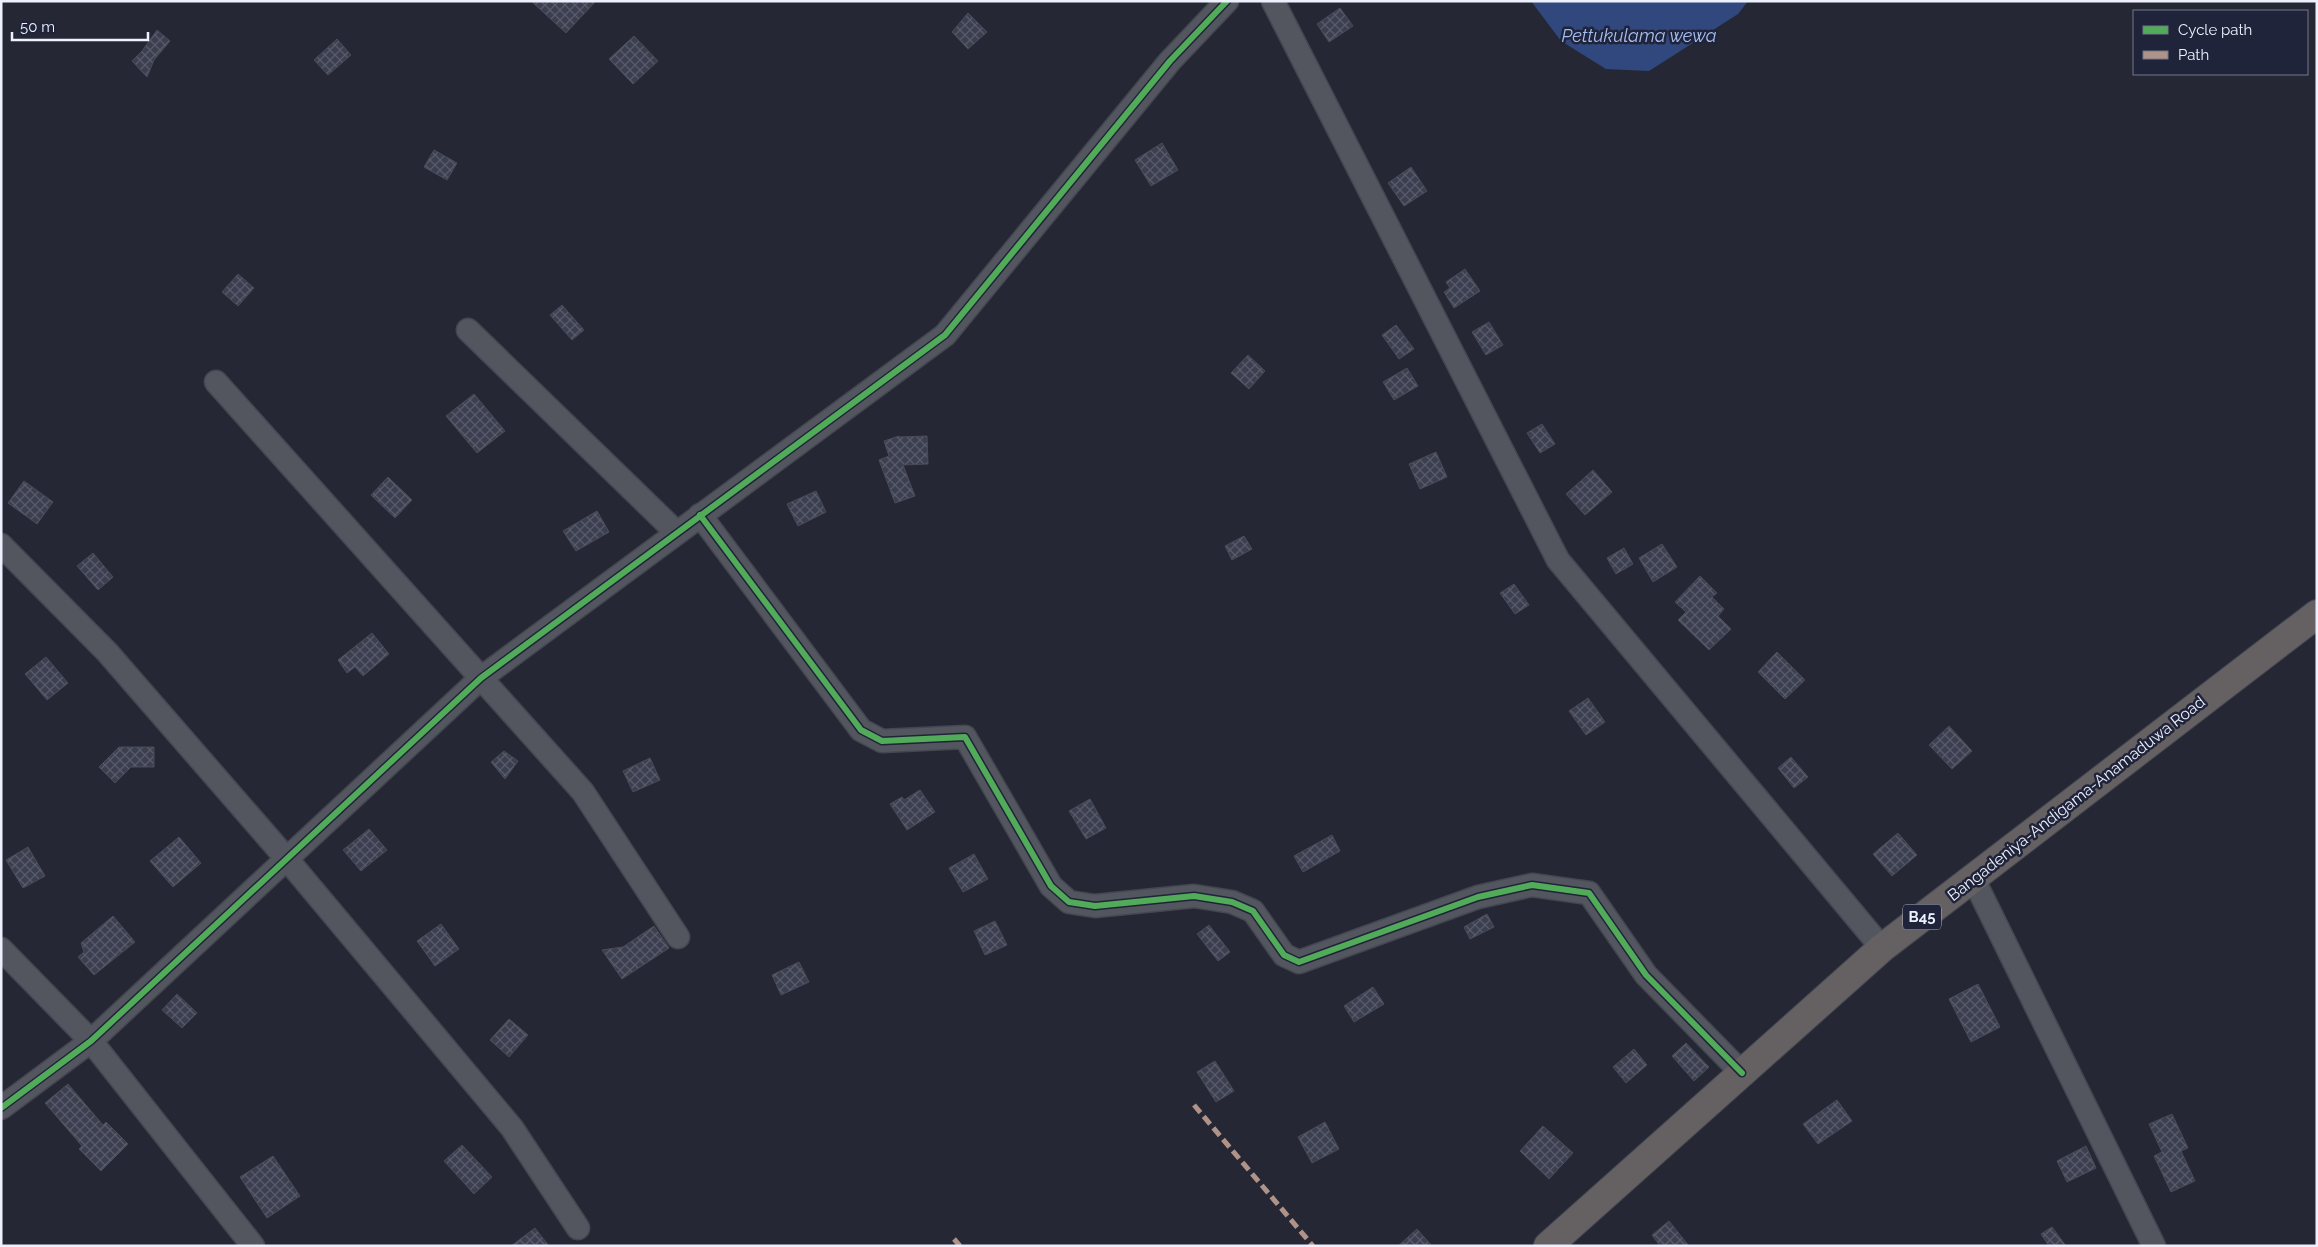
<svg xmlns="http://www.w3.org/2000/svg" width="2318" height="1247" font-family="Raleway,sans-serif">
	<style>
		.water { fill: #31487f }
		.building { fill: url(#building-cross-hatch); stroke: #494c56 }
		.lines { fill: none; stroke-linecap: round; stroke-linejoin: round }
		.minor-casing { stroke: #444751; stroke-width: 25 }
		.major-casing { stroke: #444751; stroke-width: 30 }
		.minor { stroke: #54565f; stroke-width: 22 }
		.major { stroke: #656163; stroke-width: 28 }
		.quiet { stroke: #af9288; stroke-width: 5; stroke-dasharray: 10 5; stroke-linecap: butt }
		.cycleway-casing { stroke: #1f243a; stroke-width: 9 }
		.cycleway { stroke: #51ab58; stroke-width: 6 }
		.labels { text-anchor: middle; stroke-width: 5; stroke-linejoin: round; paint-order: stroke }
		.shield { fill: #1f243a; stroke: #b0b4c2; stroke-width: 1 }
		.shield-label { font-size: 15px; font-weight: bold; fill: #eef1fd }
		.street-label { font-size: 16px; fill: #eef1fd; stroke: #1f243a }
		.water-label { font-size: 18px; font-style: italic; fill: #a5bef2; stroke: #1f243a }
	</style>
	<defs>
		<pattern id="building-cross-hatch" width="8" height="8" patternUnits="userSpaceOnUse" patternTransform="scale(1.25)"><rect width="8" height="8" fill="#3c3f50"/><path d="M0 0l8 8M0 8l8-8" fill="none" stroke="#585b6a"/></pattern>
	</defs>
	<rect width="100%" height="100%" fill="#252834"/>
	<path class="water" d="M 1531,1 L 1748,1 L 1738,14 L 1649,71 L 1606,69 L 1561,41 Z"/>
	<g class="building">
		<path d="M 531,1 L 596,1 L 566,33 Z"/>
		<path d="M 1340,8 L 1353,26 L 1329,42 L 1317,24 Z"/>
		<path d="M 968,13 L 987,32 L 968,49 L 952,32 Z"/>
		<path d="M 157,30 L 170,41 L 154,60 L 147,77 L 132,61 L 142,51 Z"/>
		<path d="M 634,36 L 658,61 L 633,84 L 609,59 Z"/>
		<path d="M 337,39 L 351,55 L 328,75 L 314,60 Z"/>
		<path d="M 1162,143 L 1178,170 L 1151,186 L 1135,160 Z"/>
		<path d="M 434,150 L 457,163 L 447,180 L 424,167 Z"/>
		<path d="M 1411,167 L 1427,191 L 1404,206 L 1388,183 Z"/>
		<path d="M 1465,269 L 1480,291 L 1454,308 L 1444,292 L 1450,288 L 1446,282 Z"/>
		<path d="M 238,274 L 254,288 L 238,306 L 222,292 Z"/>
		<path d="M 562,305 L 584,330 L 572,340 L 550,315 Z"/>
		<path d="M 1489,322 L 1503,345 L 1486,355 L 1472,332 Z"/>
		<path d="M 1396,325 L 1414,349 L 1399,359 L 1382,335 Z"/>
		<path d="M 1248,355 L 1265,371 L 1249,389 L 1231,373 Z"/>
		<path d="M 1407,368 L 1418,386 L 1394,400 L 1383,382 Z"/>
		<path d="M 474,394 L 505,431 L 477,453 L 446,416 Z"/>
		<path d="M 1542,424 L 1555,444 L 1540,453 L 1527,433 Z"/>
		<path d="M 899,436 L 899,437 L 927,436 L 928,464 L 903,465 L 915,496 L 895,503 L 879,460 L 889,456 L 884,441 Z"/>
		<path d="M 1436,452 L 1447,477 L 1420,489 L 1409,464 Z"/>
		<path d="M 1593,470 L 1612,492 L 1585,515 L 1566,494 Z"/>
		<path d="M 388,477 L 412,500 L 395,518 L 371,495 Z"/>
		<path d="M 24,481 L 53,502 L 37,524 L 8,503 Z"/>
		<path d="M 816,491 L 826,512 L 798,526 L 787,504 Z"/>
		<path d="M 597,511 L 609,532 L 576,551 L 563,531 Z"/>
		<path d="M 1244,536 L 1252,549 L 1232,560 L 1225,546 Z"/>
		<path d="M 1662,544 L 1677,567 L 1653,582 L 1639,558 Z"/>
		<path d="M 1624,548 L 1633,564 L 1616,574 L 1607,558 Z"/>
		<path d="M 93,553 L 113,577 L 98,590 L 77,566 Z"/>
		<path d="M 1700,576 L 1717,593 L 1712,597 L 1724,609 L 1718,616 L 1731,629 L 1709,650 L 1678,620 L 1686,612 L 1675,602 Z"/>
		<path d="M 1514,584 L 1529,605 L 1515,614 L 1500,593 Z"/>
		<path d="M 372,633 L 389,654 L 363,676 L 355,667 L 347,673 L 338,660 Z"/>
		<path d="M 1777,652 L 1805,680 L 1785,699 L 1758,672 Z"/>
		<path d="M 46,657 L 68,683 L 47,700 L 25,674 Z"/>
		<path d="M 1588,698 L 1605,722 L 1586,735 L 1569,711 Z"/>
		<path d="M 1949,726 L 1972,751 L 1952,769 L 1929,745 Z"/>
		<path d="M 119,747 L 154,747 L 154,767 L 131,767 L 115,783 L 99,767 Z"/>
		<path d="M 504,751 L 518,761 L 505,779 L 491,762 Z"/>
		<path d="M 1791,757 L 1808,777 L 1794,788 L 1778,768 Z"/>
		<path d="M 650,758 L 660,780 L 633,792 L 623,771 Z"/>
		<path d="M 920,790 L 935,812 L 907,830 L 890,804 L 902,797 L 904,800 Z"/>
		<path d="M 1090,799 L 1106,828 L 1086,839 L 1069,811 Z"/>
		<path d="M 369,829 L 387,850 L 361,871 L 343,850 Z"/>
		<path d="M 1898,833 L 1917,855 L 1892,876 L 1873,854 Z"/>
		<path d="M 1332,835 L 1340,851 L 1303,872 L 1294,856 Z"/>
		<path d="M 179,837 L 201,863 L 173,887 L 150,861 Z"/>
		<path d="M 28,847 L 45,876 L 23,888 L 6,860 Z"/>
		<path d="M 974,854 L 988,879 L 963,892 L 949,868 Z"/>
		<path d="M 1487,914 L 1494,927 L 1470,939 L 1464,927 Z"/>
		<path d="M 113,916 L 135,942 L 94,975 L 78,957 L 84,952 L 81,943 Z"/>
		<path d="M 995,921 L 1007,945 L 985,955 L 974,931 Z"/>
		<path d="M 441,924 L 459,949 L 435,966 L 417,941 Z"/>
		<path d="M 1209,925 L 1230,952 L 1218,961 L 1197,934 Z"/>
		<path d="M 654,926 L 669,948 L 622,979 L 602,950 L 623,947 Z"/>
		<path d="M 799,962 L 809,982 L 781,995 L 772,975 Z"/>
		<path d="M 1978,984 L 2000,1027 L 1971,1042 L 1949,999 Z"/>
		<path d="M 1373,987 L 1384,1004 L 1354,1022 L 1344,1006 Z"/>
		<path d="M 177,994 L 197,1013 L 182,1028 L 162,1010 Z"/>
		<path d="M 509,1019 L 528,1035 L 509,1057 L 490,1040 Z"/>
		<path d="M 1686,1043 L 1709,1067 L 1694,1081 L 1672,1056 Z"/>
		<path d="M 1634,1049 L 1647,1065 L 1626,1083 L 1613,1067 Z"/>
		<path d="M 1215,1061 L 1234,1091 L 1216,1102 L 1197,1072 Z"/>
		<path d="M 68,1084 L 103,1125 L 106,1122 L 128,1144 L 101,1171 L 79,1149 L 82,1146 L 45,1103 Z"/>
		<path d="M 1837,1100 L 1852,1121 L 1818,1144 L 1803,1124 Z"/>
		<path d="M 2172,1114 L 2188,1148 L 2181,1151 L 2195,1181 L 2171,1192 L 2154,1156 L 2162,1152 L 2149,1124 Z"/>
		<path d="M 1325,1122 L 1339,1149 L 1312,1163 L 1298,1137 Z"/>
		<path d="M 1543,1126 L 1573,1153 L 1549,1179 L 1520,1151 Z"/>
		<path d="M 462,1145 L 492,1177 L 474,1194 L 444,1161 Z"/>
		<path d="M 2086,1146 L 2096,1168 L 2067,1182 L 2057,1161 Z"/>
		<path d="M 273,1156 L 300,1196 L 267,1218 L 240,1177 Z"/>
		<path d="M 1669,1221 L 1689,1246 L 1660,1246 L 1652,1235 Z"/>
		<path d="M 2052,1227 L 2066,1246 L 2049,1246 L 2041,1234 Z"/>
		<path d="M 535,1228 L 549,1246 L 511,1246 Z"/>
		<path d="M 1417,1229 L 1432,1246 L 1398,1246 Z"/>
	</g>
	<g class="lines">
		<defs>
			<g id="minor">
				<path d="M 1273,1 L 1558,560 L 1882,948"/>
				<path d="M 468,330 L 676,532"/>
				<path d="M 216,382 L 583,792 L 678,937"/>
				<path d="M 700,515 L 861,730 L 882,741 L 965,737 L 1051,886 L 1069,902 L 1095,906 L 1194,896 L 1232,902 L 1253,911 L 1284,955 L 1299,962 L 1478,897 L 1532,885 L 1589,893 L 1646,975 L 1742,1073"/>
				<path d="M 1,545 L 107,652 L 286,858 L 512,1128 L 578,1228"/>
				<path d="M 1973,878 L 2154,1246"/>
				<path d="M 1,949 L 91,1041 L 253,1246"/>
				<path d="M 1,1108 L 91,1041 L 481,678 L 945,335 L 1170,61 L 1227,1"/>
			</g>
			<path id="major" d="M 1548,1246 L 1882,948 L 2317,614"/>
		</defs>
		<use href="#minor" class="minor-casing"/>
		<use href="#major" class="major-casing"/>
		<use href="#minor" class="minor"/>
		<use href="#major" class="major"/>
		<g class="quiet">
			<path d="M 1194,1105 L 1313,1246"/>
			<path d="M 954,1239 L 960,1246"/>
		</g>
		<defs>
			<g id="cycleway">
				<path d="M 700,515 L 861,730 L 882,741 L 965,737 L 1051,886 L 1069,902 L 1095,906 L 1194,896 L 1232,902 L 1253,911 L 1284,955 L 1299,962 L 1478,897 L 1532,885 L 1589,893 L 1646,975 L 1742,1073"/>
				<path d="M 1,1108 L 91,1041 L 481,678 L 945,335 L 1170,61 L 1227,1"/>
			</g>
		</defs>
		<use href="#cycleway" class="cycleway-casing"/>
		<use href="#cycleway" class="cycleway"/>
	</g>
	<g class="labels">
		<rect class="shield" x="1903" y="904.5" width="38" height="25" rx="4"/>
		<g class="shield-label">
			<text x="1922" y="922">B45</text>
		</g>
		<g class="street-label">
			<text transform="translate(2076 798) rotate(-38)" y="6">Bangadeniya-Andigama-Anamaduwa Road</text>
		</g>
		<g class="water-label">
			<text x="1639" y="42">Pettukulama wewa</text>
		</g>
	</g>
	<rect width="2318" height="1247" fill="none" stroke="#eef1fd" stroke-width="5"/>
	<rect x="2133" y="10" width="175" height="65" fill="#1f243a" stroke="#727688"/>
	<rect x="2143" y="26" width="25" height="8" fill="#51ab58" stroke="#727688"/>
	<text x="2178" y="35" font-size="15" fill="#eef1fd">Cycle path</text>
	<rect x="2143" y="51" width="25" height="8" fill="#af9288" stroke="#727688"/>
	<text x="2178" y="60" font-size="15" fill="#eef1fd">Path</text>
	<path d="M12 32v8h136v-8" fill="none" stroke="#eef1fd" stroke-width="2.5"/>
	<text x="20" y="32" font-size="15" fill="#eef1fd" stroke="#1f243a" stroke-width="4" paint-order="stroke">50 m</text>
</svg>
